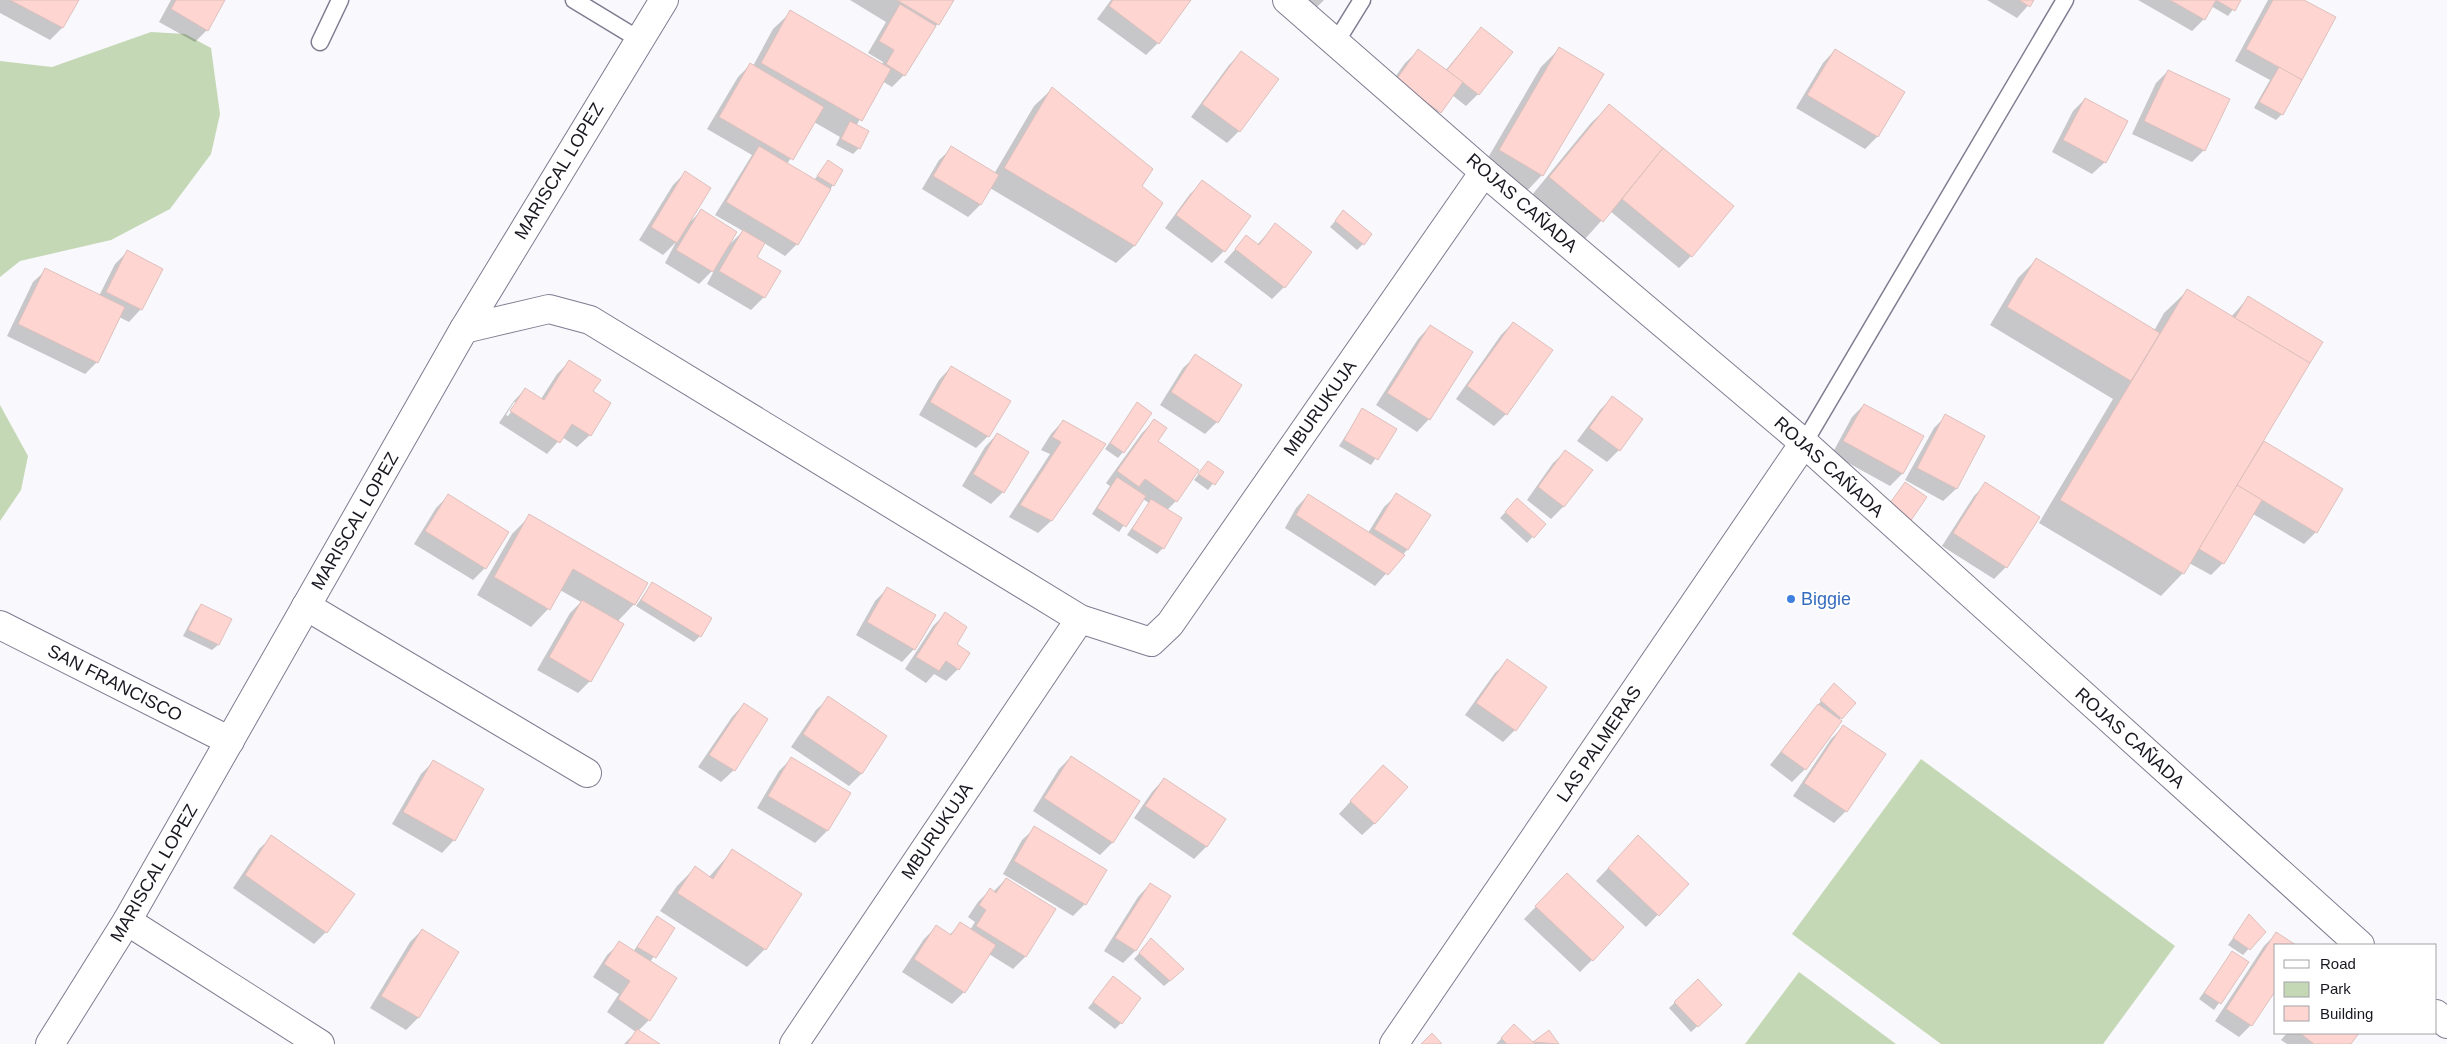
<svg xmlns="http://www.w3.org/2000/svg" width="2447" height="1044" font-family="Helvetica,sans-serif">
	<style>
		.green { fill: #c4d8b6 }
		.shadow { fill: #0003; fill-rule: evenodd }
		.building { fill: #ffd5d1; stroke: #ddc0bd }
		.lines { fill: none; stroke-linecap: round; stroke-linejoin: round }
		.lane-casing { stroke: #817b91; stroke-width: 19 }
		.street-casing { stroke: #817b91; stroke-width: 30 }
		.secondary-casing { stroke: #817b91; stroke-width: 30 }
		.lane { stroke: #fff; stroke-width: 16 }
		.street { stroke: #fff; stroke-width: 28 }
		.secondary { stroke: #fff; stroke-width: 28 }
		.shop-dot { fill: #3f7fe0; stroke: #fff; stroke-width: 2 }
		.labels { text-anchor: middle; stroke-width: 4; stroke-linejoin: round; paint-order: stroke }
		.street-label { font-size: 18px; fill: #19171f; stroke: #fff }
		.shop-label { font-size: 18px; fill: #366cbe; stroke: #fff; text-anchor: start }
	</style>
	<rect width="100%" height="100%" fill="#f9f8fc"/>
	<g class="green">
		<path d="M 151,32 L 185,34 L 211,48 L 220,114 L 211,154 L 170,209 L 111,240 L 20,261 L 0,277 L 0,61 L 52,67 Z"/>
		<path d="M 0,405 L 28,456 L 21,490 L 0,521 Z"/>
		<path d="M 1921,759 L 2175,946 L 2103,1044 L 1941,1044 L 1792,934 Z"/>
		<path d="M 1799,972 L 1896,1044 L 1745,1044 Z"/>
	</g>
	<g class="shadow">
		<path d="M 0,0 L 77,0 L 62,28 L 50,40 L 0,13 Z"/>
		<path d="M 171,0 L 224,0 L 207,30 L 195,42 L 159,22 Z"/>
		<path d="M 850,0 L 953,0 L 904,75 L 892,87 L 882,81 L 856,126 L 859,148 L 853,154 L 836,145 L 840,137 L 814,122 L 787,164 L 814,180 L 828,162 L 842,170 L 797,244 L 785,256 L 764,243 L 755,257 L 779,272 L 764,297 L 751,310 L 707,284 L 716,267 L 699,284 L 665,263 L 676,242 L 663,255 L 639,240 L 673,185 L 685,173 L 689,223 L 701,211 L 728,246 L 743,231 L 715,215 L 752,155 L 707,129 L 738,77 L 750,65 L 753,66 L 773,29 L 791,12 L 882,65 L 883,62 L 868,53 L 886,22 Z"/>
		<path d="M 1111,0 L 1190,0 L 1158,43 L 1146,55 L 1097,19 Z"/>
		<path d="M 1293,0 L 1324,0 L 1311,13 Z"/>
		<path d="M 1987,0 L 2033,0 L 2017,18 Z"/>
		<path d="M 2138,0 L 2240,0 L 2228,16 L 2211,6 L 2204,19 L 2192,31 Z"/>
		<path d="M 2268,0 L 2302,0 L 2282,114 L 2276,120 L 2254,108 L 2270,80 L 2235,61 Z"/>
		<path d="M 1481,28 L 1478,94 L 1466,106 L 1452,95 L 1428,124 L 1384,93 L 1405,63 L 1418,51 L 1445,71 Z"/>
		<path d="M 1559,49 L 1542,175 L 1525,193 L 1482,168 L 1541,67 Z"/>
		<path d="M 1835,50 L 1904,92 L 1877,137 L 1865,149 L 1796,108 L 1823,63 Z"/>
		<path d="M 1241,53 L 1239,131 L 1227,143 L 1191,117 L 1229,65 Z"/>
		<path d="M 2168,71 L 2204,150 L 2192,162 L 2132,134 L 2156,83 Z"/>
		<path d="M 1052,89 L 1140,187 L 1161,203 L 1134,246 L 1116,263 L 990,188 L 980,205 L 968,217 L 922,189 L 939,160 L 952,148 L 994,174 L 1034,106 Z"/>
		<path d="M 2085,99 L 2105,162 L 2092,174 L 2052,152 L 2073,111 Z"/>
		<path d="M 1609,106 L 1663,150 L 1691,256 L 1679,268 L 1610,211 L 1585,239 L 1532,195 L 1591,123 Z"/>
		<path d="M 1203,182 L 1224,251 L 1212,263 L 1165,228 L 1190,194 Z"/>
		<path d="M 1343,212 L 1363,244 L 1357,250 L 1330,227 Z"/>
		<path d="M 1275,225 L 1284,287 L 1272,299 L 1224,262 L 1246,237 L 1257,245 Z"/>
		<path d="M 127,252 L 161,270 L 141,309 L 129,322 L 119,317 L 97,362 L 85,374 L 7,336 L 33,282 L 46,270 L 99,296 L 115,264 Z"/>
		<path d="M 2036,260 L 2154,331 L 2164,313 L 2187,291 L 2231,317 L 2248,298 L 2260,447 L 2264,443 L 2316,532 L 2304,544 L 2253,514 L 2223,563 L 2211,575 L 2189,563 L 2183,573 L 2161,596 L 2039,523 L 2113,399 L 1990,325 L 2018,278 Z"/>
		<path d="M 1513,323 L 1506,414 L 1494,426 L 1456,399 L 1501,335 Z"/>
		<path d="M 1430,326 L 1429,419 L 1417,432 L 1376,405 L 1418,339 Z"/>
		<path d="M 1196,356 L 1217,422 L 1205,434 L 1160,405 L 1183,368 Z"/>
		<path d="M 570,361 L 591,392 L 590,435 L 577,447 L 562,437 L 547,454 L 499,423 L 513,402 L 525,389 L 541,399 L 557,374 ZM 514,402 L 518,402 L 508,416 L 506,415 Z"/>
		<path d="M 951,367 L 988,436 L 976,448 L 919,415 L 939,380 Z"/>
		<path d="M 1612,398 L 1641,419 L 1619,450 L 1607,462 L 1577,441 L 1600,410 Z"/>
		<path d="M 1137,404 L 1123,452 L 1118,458 L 1105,449 Z"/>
		<path d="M 1864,405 L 1922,437 L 1902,474 L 1890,486 L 1832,454 L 1852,417 Z"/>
		<path d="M 1362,410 L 1395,430 L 1371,465 L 1339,446 Z"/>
		<path d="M 1946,416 L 1984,436 L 1956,489 L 1943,501 L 1905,480 L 1934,428 Z"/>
		<path d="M 1063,421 L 1104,445 L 1051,521 L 1038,533 L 1009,517 L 1050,454 L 1041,450 L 1051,434 Z"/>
		<path d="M 1154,421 L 1156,441 L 1176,501 L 1167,510 L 1163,548 L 1157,554 L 1127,535 L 1149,503 L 1143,499 L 1119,532 L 1092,514 L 1110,486 L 1106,483 L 1142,433 Z"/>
		<path d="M 997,434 L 1003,492 L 991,504 L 962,486 L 985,447 Z"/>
		<path d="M 1566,451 L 1563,507 L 1551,519 L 1527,500 L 1553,463 Z"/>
		<path d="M 1208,462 L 1222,472 L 1208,490 L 1194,480 Z"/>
		<path d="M 1986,484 L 2006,567 L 1994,579 L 1942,546 L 1974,496 Z"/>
		<path d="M 1308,495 L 1368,533 L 1384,507 L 1397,495 L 1429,516 L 1407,550 L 1375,586 L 1285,528 L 1296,508 Z"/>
		<path d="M 448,496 L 485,568 L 473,580 L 414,544 L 436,508 Z"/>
		<path d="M 1512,505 L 1544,524 L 1527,543 L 1500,518 Z"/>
		<path d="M 530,516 L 638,600 L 617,622 L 590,681 L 578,693 L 537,670 L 570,613 L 581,602 L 560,590 L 548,609 L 531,627 L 477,595 L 512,534 Z"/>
		<path d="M 652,583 L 700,636 L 694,642 L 636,606 Z"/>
		<path d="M 887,589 L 914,649 L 902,662 L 856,635 L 875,601 Z"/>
		<path d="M 201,606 L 231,620 L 218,645 L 212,650 L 183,636 L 196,611 Z"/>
		<path d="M 945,614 L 955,645 L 958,669 L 946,681 L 934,674 L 926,683 L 905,669 L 933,626 Z"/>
		<path d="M 1508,661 L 1515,730 L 1503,742 L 1465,715 L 1495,673 Z"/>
		<path d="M 1829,691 L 1854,703 L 1839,720 L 1840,722 L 1805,769 L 1792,782 L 1770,765 Z"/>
		<path d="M 829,698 L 886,736 L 861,774 L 849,786 L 791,747 L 816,710 Z"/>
		<path d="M 744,704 L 767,719 L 734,770 L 721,782 L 698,767 L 732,717 Z"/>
		<path d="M 1843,727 L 1846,811 L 1834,823 L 1793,796 L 1831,739 Z"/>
		<path d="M 1071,757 L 1139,801 L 1112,843 L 1100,855 L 1033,811 L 1059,769 Z"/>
		<path d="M 791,759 L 849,793 L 827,831 L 815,843 L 757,808 L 779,771 Z"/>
		<path d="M 433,762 L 482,790 L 454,840 L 442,853 L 392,824 L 421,774 Z"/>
		<path d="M 1383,766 L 1375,823 L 1362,835 L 1339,814 Z"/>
		<path d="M 1164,779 L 1224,820 L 1206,847 L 1194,859 L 1134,818 L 1152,792 Z"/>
		<path d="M 1035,828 L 1085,904 L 1073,916 L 1003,874 L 1022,840 Z"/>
		<path d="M 272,837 L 326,932 L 314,944 L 233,888 L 259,849 Z"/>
		<path d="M 1626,849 L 1687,884 L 1646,927 L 1596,881 Z"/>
		<path d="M 732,851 L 800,895 L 765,949 L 747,967 L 660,911 L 677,886 L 695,868 L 709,877 Z"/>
		<path d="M 1006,879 L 1025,957 L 1013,969 L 989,954 L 964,992 L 952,1004 L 902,972 L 924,939 L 936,927 L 949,935 L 961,924 L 970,930 L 975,922 L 968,917 L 978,902 L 990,890 L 993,892 Z"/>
		<path d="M 1150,884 L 1170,896 L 1135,951 L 1123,963 L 1104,951 L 1138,897 Z"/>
		<path d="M 1555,887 L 1592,960 L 1580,972 L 1524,919 Z"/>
		<path d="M 2249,916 L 2264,932 L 2243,955 L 2228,945 Z"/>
		<path d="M 657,917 L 673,928 L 650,962 L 649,1020 L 638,1031 L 657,1044 L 624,1044 L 636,1032 L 607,1012 L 619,994 L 593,977 L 607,955 L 620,943 L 633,952 Z"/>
		<path d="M 422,930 L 457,952 L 418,1018 L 406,1030 L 370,1008 L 410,942 Z"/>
		<path d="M 2276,934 L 2294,945 L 2276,945 L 2251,1025 L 2239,1037 L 2215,1021 L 2264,946 Z"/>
		<path d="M 1151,940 L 1177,975 L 1164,986 L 1134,959 Z"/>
		<path d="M 2233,952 L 2248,962 L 2214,1010 L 2199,999 Z"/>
		<path d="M 1113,978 L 1121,1023 L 1115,1029 L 1088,1008 Z"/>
		<path d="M 1698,981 L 1720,1005 L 1691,1032 L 1669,1008 Z"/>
		<path d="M 1514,1026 L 1533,1044 L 1496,1044 Z"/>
		<path d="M 1549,1032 L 1558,1044 L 1533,1044 Z"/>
		<path d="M 2287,1033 L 2357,1033 L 2350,1044 L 2287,1044 L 2281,1040 Z"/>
	</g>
	<g class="building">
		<path d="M 10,0 L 79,0 L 63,28 Z"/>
		<path d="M 176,0 L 225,0 L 208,31 L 171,9 Z"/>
		<path d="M 897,0 L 954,0 L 939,25 Z"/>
		<path d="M 1113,0 L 1191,0 L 1159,44 L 1109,6 Z"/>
		<path d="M 2019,0 L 2034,0 L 2030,7 Z"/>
		<path d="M 2170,0 L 2216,0 L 2205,20 Z"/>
		<path d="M 2216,0 L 2241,0 L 2235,11 Z"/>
		<path d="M 2273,0 L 2304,0 L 2336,17 L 2302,80 L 2246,49 Z"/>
		<path d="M 900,4 L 936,26 L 905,76 L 886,64 L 894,50 L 879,41 Z"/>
		<path d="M 790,10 L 891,69 L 862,121 L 761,63 Z"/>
		<path d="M 1481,27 L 1513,52 L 1479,95 L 1447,70 Z"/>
		<path d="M 1559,47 L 1604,74 L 1543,176 L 1499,150 Z"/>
		<path d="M 1418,49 L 1463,82 L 1441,113 L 1396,80 Z"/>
		<path d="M 1835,49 L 1905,92 L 1878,137 L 1807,95 Z"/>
		<path d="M 1241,51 L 1279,79 L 1240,132 L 1202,104 Z"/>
		<path d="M 750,63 L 824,107 L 793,160 L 719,117 Z"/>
		<path d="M 2279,67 L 2302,80 L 2283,115 L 2259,102 Z"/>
		<path d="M 2168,70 L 2230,99 L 2205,151 L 2144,121 Z"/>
		<path d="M 1052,87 L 1153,169 L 1142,186 L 1163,203 L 1135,246 L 1004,168 Z"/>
		<path d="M 2085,98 L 2128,121 L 2106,163 L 2063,140 Z"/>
		<path d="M 1609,104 L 1663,148 L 1603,222 L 1549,177 Z"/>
		<path d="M 850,121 L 869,131 L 860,149 L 841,139 Z"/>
		<path d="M 759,146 L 831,189 L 798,245 L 726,202 Z"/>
		<path d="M 951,146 L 999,175 L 981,205 L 933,176 Z"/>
		<path d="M 1663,148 L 1734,206 L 1692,257 L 1622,199 Z"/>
		<path d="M 828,160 L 843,170 L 834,186 L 817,176 Z"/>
		<path d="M 685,171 L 711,188 L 677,243 L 651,227 Z"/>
		<path d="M 1202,180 L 1251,216 L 1225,252 L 1176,215 Z"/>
		<path d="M 701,209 L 737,232 L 713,272 L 676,250 Z"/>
		<path d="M 1343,210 L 1372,234 L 1364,245 L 1335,221 Z"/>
		<path d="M 1275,223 L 1312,252 L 1285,288 L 1235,249 L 1246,235 L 1259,245 Z"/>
		<path d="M 743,230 L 765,243 L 757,257 L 781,271 L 765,298 L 719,271 Z"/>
		<path d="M 127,250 L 163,269 L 142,310 L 106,292 Z"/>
		<path d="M 2036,258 L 2160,333 L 2131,381 L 2007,307 Z"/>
		<path d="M 45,268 L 125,307 L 98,363 L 18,324 Z"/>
		<path d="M 2187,289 L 2310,363 L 2184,574 L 2060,500 Z"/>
		<path d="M 2248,296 L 2323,342 L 2310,363 L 2235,318 Z"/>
		<path d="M 1513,322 L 1553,350 L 1507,415 L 1467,386 Z"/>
		<path d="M 1430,325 L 1473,352 L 1430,420 L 1387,393 Z"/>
		<path d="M 1195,354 L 1242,385 L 1218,423 L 1171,392 Z"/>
		<path d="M 569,360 L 601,380 L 593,391 L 611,403 L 591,436 L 572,424 L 560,443 L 510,411 L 525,388 L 544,400 Z"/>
		<path d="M 951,366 L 1011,401 L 989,437 L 930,402 Z"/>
		<path d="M 1612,396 L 1643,419 L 1620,451 L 1589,428 Z"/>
		<path d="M 1137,402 L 1152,413 L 1124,453 L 1110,443 Z"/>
		<path d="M 1864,404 L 1924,436 L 1903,474 L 1843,441 Z"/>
		<path d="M 1362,408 L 1397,429 L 1378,460 L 1344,440 Z"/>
		<path d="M 1945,414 L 1985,436 L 1957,489 L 1917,468 Z"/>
		<path d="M 1154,419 L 1167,428 L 1158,441 L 1199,470 L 1177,502 L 1145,479 L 1139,487 L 1117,471 Z"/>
		<path d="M 1063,420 L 1106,444 L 1052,521 L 1020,505 L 1061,442 L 1052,437 Z"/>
		<path d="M 997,433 L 1029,452 L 1004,493 L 973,474 Z"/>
		<path d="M 2264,441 L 2343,489 L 2317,533 L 2237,485 Z"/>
		<path d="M 1565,450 L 1593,470 L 1564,507 L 1538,487 Z"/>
		<path d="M 1208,461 L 1224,472 L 1215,485 L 1198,474 Z"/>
		<path d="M 1117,477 L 1146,496 L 1126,527 L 1097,508 Z"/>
		<path d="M 1905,482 L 1927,497 L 1905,529 L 1883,513 Z"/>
		<path d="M 1985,482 L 2040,517 L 2007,568 L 1953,533 Z"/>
		<path d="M 2237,485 L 2262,500 L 2224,564 L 2199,549 Z"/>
		<path d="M 1396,493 L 1431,515 L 1408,550 L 1374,529 Z"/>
		<path d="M 448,494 L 509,532 L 486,569 L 425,531 Z"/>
		<path d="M 1308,494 L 1405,555 L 1388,575 L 1296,515 Z"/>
		<path d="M 1517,498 L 1546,524 L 1534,538 L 1505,512 Z"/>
		<path d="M 1151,499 L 1182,518 L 1164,549 L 1132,529 Z"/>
		<path d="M 529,514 L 648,583 L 635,605 L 573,569 L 550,610 L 494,577 Z"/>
		<path d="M 652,582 L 712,618 L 701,637 L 641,600 Z"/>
		<path d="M 887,587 L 936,615 L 915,650 L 867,622 Z"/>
		<path d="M 582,600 L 624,624 L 591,682 L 549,657 Z"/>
		<path d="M 201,604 L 232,619 L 219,645 L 188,630 Z"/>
		<path d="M 945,612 L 967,627 L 957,644 L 970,653 L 959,670 L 946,661 L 939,671 L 916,657 Z"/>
		<path d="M 1507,659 L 1547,687 L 1516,731 L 1476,703 Z"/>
		<path d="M 1834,683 L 1856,703 L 1842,719 L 1820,700 Z"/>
		<path d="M 828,696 L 887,736 L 862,774 L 803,734 Z"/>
		<path d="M 744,703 L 768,719 L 735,771 L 709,755 Z"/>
		<path d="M 1818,704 L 1842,721 L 1806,770 L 1781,752 Z"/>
		<path d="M 1843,725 L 1886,754 L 1847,812 L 1804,783 Z"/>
		<path d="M 1071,756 L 1140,801 L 1113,843 L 1044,798 Z"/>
		<path d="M 791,757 L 851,793 L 828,831 L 768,796 Z"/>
		<path d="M 433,760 L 484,789 L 455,841 L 403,812 Z"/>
		<path d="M 1383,765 L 1408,787 L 1375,824 L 1350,801 Z"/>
		<path d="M 1164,778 L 1226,819 L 1207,847 L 1145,806 Z"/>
		<path d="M 1034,826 L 1107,870 L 1086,905 L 1014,861 Z"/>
		<path d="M 271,835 L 355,894 L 327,933 L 245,875 Z"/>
		<path d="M 1638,835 L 1689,884 L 1659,916 L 1608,868 Z"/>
		<path d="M 732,849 L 802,894 L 766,950 L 677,893 L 695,866 L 713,879 Z"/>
		<path d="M 1567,873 L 1624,927 L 1593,961 L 1535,906 Z"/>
		<path d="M 1006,878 L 1056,909 L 1026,957 L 976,926 L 986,910 L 979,905 L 990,888 L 996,893 Z"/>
		<path d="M 1150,883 L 1171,896 L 1136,951 L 1115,938 Z"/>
		<path d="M 2249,914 L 2266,932 L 2250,950 L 2233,938 Z"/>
		<path d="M 657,916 L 675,928 L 656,958 L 637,947 Z"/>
		<path d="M 960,922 L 996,945 L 965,993 L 914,959 L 936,925 L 951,935 Z"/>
		<path d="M 422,929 L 459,952 L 419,1018 L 381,996 Z"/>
		<path d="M 2276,932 L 2296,945 L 2276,945 L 2276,990 L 2252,1026 L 2226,1009 Z"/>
		<path d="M 1151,938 L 1184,969 L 1170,981 L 1139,953 Z"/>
		<path d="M 619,941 L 677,978 L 650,1021 L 618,999 L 630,981 L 604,964 Z"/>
		<path d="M 2232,951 L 2249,962 L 2221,1004 L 2204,993 Z"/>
		<path d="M 1113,976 L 1141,998 L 1122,1024 L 1093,1002 Z"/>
		<path d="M 1698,979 L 1722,1005 L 1698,1027 L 1674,1002 Z"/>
		<path d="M 1514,1024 L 1533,1042 L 1535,1044 L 1507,1044 L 1501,1038 Z"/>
		<path d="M 637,1029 L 660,1044 L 627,1044 Z"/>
		<path d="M 1549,1030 L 1559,1044 L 1533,1042 Z"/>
		<path d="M 1432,1033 L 1442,1044 L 1421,1044 Z"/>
		<path d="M 2300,1033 L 2359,1033 L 2351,1044 L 2314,1044 Z"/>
	</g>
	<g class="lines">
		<defs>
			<g id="lane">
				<path d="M 574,0 L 640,40"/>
				<path d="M 320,42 L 340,0"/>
				<path d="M 1336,42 L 1362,0"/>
				<path d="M 1804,443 L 2065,0"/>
			</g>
			<g id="street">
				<path d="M 464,329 L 549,309 L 590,320 L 1080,619 L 1151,642 L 1170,624 L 1484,172"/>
				<path d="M 306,606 L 587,773"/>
				<path d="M 0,625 L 230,741"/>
				<path d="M 127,921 L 320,1044"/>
				<path d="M 50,1044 L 127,921 L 464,329 L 664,0"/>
				<path d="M 794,1044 L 1080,619"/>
			</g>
			<g id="secondary">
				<path d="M 1287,0 L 1484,172 L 1804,443 L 2360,945"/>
				<path d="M 2436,1014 L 2447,1024"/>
				<path d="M 1394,1044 L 1804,443"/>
			</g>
		</defs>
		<use href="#lane" class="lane-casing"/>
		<use href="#street" class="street-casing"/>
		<use href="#secondary" class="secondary-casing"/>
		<use href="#lane" class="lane"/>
		<use href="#street" class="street"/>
		<use href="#secondary" class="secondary"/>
	</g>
	<circle class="shop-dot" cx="1791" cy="599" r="5"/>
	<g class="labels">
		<g class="street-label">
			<text transform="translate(559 171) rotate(-59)" y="6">MARISCAL LOPEZ</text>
			<text transform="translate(1522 203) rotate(41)" y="6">ROJAS CAÑADA</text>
			<text transform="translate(1320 408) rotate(-55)" y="6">MBURUKUJA</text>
			<text transform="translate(1829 467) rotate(42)" y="6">ROJAS CAÑADA</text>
			<text transform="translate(355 521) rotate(-60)" y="6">MARISCAL LOPEZ</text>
			<text transform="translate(115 683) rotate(27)" y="6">SAN FRANCISCO</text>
			<text transform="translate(2130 738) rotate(42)" y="6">ROJAS CAÑADA</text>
			<text transform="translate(1599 744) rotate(-56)" y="6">LAS PALMERAS</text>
			<text transform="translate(937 831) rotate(-56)" y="6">MBURUKUJA</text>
			<text transform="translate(154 873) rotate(-60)" y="6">MARISCAL LOPEZ</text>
		</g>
		<g class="shop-label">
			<text x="1801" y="605">Biggie</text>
		</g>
	</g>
	<rect x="2274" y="944" width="162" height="90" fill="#ffffff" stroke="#a3a2a5"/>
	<rect x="2284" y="960" width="25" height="8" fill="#ffffff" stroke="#a3a2a5"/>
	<text x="2320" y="969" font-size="15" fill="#19171f">Road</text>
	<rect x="2284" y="982" width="25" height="15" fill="#c4d8b6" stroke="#a3a2a5"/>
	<text x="2320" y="994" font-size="15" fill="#19171f">Park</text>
	<rect x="2284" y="1006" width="25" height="15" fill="#ffd5d1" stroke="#a3a2a5"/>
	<text x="2320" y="1019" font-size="15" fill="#19171f">Building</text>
</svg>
